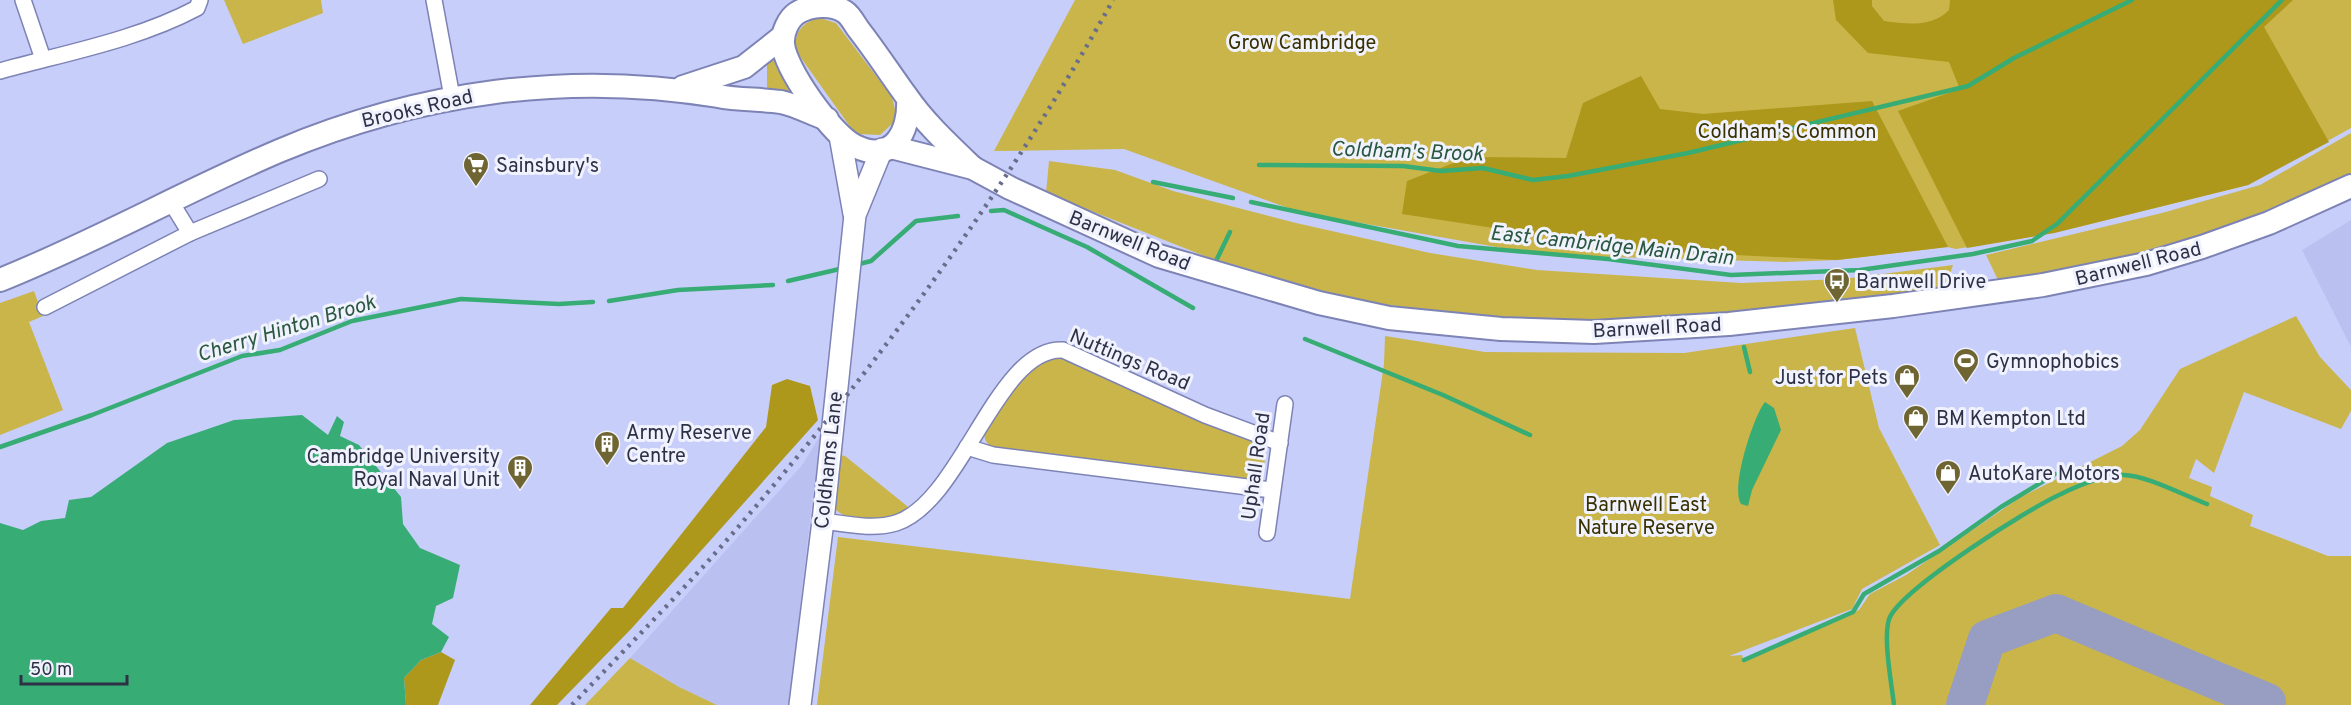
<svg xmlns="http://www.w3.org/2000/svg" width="2351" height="705" font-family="Overpass,sans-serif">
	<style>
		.built { fill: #bac1f1 }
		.green { fill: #c9b549 }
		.forest { fill: #ad981b }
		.water { fill: #37ac75 }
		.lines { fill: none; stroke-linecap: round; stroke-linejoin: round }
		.stream { stroke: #37ac75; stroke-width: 4.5 }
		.taxiway { stroke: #989ec2; stroke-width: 38 }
		.street-casing { stroke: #7d83b5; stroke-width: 18 }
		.secondary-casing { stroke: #7d83b5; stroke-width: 24 }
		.primary-casing { stroke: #7d83b5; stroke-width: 26 }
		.street { stroke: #fff; stroke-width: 15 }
		.secondary { stroke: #fff; stroke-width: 21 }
		.primary { stroke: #fff; stroke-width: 22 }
		.rail { stroke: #696d8b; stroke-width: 4.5; stroke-dasharray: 3 6; stroke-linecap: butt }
		.labels { text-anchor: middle; stroke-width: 6; stroke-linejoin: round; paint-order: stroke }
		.park-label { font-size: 20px; fill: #393000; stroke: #f0f2fd }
		.street-label { font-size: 20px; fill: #2e3146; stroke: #f0f2fd }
		.poi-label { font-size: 20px; fill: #2e3146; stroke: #f0f2fd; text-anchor: start }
		.water-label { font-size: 21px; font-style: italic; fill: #29573f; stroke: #f0f2fd }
	</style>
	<rect width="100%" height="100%" fill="#c8cefa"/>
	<g class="built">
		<path d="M 2351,220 L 2351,347 L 2302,250 Z"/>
		<path d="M 827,424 L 813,494 L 789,705 L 717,705 L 679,687 L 630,658 L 803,464 Z"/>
	</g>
	<g class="green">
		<path d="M 224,0 L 321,0 L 323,13 L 243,44 Z"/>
		<path d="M 1075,0 L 2351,0 L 2351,128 L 2248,185 L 2054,233 L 1956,249 L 1947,247 L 1837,260 L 1785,262 L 1541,255 L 1299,212 L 1124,149 L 994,151 Z"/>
		<path d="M 820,18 L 836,23 L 892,97 L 896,114 L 893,123 L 880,135 L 858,134 L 851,128 L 796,51 C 793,33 803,21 820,18 Z"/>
		<path d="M 776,56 L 802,95 L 767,95 L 767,61 Z"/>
		<path d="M 2351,133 L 2351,174 L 2299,200 L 2213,231 L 2082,269 L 1999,282 L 1986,255 L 2162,213 L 2260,185 Z"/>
		<path d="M 1049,161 L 1115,170 L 1173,191 L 1296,223 L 1430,253 L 1537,270 L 1741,283 L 1843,279 L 1953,265 L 1943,295 L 1693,319 L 1523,322 L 1357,301 L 1207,257 L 1046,193 Z"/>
		<path d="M 34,291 L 43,316 L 29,322 L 63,410 L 0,435 L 0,303 Z"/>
		<path d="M 2296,316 L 2320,357 L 2351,390 L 2351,411 L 2341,429 L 2244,392 L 2214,473 L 2196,459 L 2189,478 L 2212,487 L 2210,496 L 2253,515 L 2250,526 L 2328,556 L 2351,556 L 2351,705 L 817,705 L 838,537 L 1350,599 L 1384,364 L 1385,336 L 1485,352 L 1684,353 L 1855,328 L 1879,428 L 1940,545 L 1862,589 L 1852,609 L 1729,656 L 1742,655 L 1744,662 L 1859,610 L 1870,594 L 1906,575 L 2021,497 L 2122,446 L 2140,430 L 2180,369 Z"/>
		<path d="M 1060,355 L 1259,444 C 1269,461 1266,472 1248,481 L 998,451 C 986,445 982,439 985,425 L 1032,363 Z"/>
		<path d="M 840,455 L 845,456 L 907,506 L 908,510 C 886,520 855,526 836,510 L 835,488 Z"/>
		<path d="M 630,658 L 679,687 L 717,705 L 585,705 Z"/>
	</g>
	<g class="forest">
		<path d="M 1833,0 L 1872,0 L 1872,6 L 1884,21 C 1907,24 1931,28 1949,10 L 1950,0 L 2293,0 L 2264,27 L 2329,142 L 2248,185 L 2054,233 L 1967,248 L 1898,111 L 1960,89 L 1949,62 L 1868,53 L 1836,20 Z"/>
		<path d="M 1641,76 L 1660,109 L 1703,114 L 1872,101 L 1948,247 L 1837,260 L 1636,250 L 1402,214 L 1407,181 L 1469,157 L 1566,158 L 1583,103 Z"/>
		<path d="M 787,379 L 810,386 L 818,420 L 632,628 L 557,705 L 530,705 L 611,608 L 623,608 L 766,427 L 772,385 Z"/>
		<path d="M 441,652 L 455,660 L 438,705 L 406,705 L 404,678 L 421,660 Z"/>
	</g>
	<g class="water">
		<path d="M 1765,402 L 1774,408 L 1781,430 L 1752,490 L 1748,506 L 1741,504 C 1730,488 1754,415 1765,402 Z"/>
		<path d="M 302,415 L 328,435 L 337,416 L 344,422 L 340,436 L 359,445 L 401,497 L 403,524 L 420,548 L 460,565 L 453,598 L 436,606 L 432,624 L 449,637 L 441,652 L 421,660 L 404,678 L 406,705 L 0,705 L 0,523 L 23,530 L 41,521 L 65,518 L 69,500 L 91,497 L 167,443 L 234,420 Z"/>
	</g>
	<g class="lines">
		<g class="stream">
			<path d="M 1259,165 L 1403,166 L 1441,171 L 1483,168 L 1533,180 L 1568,176 L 1688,153 L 1968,86 L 2014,58 L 2132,0"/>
			<path d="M 1153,182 L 1233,198"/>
			<path d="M 1251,202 L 1458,246 L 1608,259 L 1731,275 L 1860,270 L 1973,254 L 2032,241 L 2057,224 L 2282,0"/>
			<path d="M 991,211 L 1004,210 L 1087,247 L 1193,308"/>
			<path d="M 1216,261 L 1230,232"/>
			<path d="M 855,265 L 871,261 L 916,221 L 958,216"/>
			<path d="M 788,281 L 844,268"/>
			<path d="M 609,301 L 678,290 L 773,285"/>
			<path d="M 1305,339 L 1443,395 L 1530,435"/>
			<path d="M 1744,347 L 1750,372"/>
			<path d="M 0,447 L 92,415 L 242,356 L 280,350 L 352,321 L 461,299 L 559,304 L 593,302"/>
			<path d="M 1744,660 L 1853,612 L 1864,594 L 1939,551 L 2001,507 L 2055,474"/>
			<path d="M 1894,705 C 1892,686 1881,630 1891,615 C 1910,584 2026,510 2061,494 C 2079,485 2101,476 2122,475 C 2144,474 2185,496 2207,504"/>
		</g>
		<path class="taxiway" d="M 1965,705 L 1987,639 L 2056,613 L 2267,702"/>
		<defs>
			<g id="street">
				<path d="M 23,0 L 43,59"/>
				<path d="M 434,0 L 452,97"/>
				<path d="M 0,71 C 65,53 137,40 197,8 L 200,0"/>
				<path d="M 171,202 L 190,233"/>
				<path d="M 45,307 L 190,233 L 319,179"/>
				<path d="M 967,447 L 993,455 L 1272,490"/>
				<path d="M 823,521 C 847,524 873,530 896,523 C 962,502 997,346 1063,350 L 1205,415 L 1280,443"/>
				<path d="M 1267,533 L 1285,404"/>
			</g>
			<g id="secondary">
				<path d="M 840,136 L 854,214"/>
				<path d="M 800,705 L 823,521 L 855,215 L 882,149"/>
			</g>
			<g id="primary">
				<path d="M 683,87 L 744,67 L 782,37"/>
				<path d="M 908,99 C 910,131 893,165 855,146 C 832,135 785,69 783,44 C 782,33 788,19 797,13 C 810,5 832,3 845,12 C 851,16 855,25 859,30 C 876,52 891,75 907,97 C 925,123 949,145 972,167"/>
				<path d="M 891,147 L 973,168 L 1010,188 L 1159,256 L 1319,303 L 1389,318 L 1501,329 L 1594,332 L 1729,324 L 1893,306 L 2043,285 L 2146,264 L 2202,247 L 2269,223 L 2351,186"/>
				<path d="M 0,280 C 95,242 185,191 279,151 C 419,92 568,71 718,96 C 738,100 760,99 781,102 C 796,105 812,114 827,119"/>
			</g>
		</defs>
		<use href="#street" class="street-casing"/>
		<use href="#secondary" class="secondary-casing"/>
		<use href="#primary" class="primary-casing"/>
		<use href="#street" class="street"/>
		<use href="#secondary" class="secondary"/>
		<use href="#primary" class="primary"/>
		<path class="rail" d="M 572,705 C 626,648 681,593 733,533 C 875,369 1007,190 1113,0"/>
	</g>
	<defs>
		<symbol id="supermarket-pin" viewBox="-11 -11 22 30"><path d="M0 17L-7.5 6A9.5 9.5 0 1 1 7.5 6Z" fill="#6f6532" stroke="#f0f2fd"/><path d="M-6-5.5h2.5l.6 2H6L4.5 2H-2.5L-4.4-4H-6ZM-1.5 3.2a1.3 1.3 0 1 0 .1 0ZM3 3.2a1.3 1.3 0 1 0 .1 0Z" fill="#fff"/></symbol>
		<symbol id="bus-pin" viewBox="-11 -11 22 30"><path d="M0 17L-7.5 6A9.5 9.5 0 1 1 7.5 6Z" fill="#6f6532" stroke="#f0f2fd"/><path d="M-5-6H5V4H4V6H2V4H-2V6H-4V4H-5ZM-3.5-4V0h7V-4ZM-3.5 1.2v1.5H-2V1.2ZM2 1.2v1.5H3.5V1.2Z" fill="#fff"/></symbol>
		<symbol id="stadium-pin" viewBox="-11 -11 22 30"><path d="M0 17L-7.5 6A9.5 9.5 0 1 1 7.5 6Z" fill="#6f6532" stroke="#f0f2fd"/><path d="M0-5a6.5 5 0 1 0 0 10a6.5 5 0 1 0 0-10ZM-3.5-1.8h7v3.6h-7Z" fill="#fff"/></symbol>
		<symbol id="shop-pin" viewBox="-11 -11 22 30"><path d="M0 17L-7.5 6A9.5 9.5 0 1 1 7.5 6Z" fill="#6f6532" stroke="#f0f2fd"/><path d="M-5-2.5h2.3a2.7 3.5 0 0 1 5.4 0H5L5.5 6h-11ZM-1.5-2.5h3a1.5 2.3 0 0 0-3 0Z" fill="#fff"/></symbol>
		<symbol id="building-pin" viewBox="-11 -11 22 30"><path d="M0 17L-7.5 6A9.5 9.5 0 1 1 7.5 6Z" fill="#6f6532" stroke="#f0f2fd"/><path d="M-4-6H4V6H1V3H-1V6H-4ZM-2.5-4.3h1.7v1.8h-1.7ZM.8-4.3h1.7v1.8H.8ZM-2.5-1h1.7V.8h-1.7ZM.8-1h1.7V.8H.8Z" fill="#fff"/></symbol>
	</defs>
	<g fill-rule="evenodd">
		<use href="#supermarket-pin" x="461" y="150" width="30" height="40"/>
		<use href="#bus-pin" x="1822" y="266" width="30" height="40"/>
		<use href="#stadium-pin" x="1951" y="346" width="30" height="40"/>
		<use href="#shop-pin" x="1892" y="362" width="30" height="40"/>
		<use href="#shop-pin" x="1901" y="403" width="30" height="40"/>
		<use href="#building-pin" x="592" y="429" width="30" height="40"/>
		<use href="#building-pin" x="505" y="453" width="30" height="40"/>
		<use href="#shop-pin" x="1933" y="458" width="30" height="40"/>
	</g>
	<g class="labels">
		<g class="park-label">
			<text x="1302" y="49">Grow Cambridge</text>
			<text x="1787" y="138">Coldham's Common</text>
			<text x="1646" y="511">Barnwell East<tspan x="1646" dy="23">Nature Reserve</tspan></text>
		</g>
		<g class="street-label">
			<text transform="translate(417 108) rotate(-13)" y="7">Brooks Road</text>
			<text transform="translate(1130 240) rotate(22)" y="7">Barnwell Road</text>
			<text transform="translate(2138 263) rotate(-14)" y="7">Barnwell Road</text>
			<text transform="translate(1657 327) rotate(-3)" y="7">Barnwell Road</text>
			<text transform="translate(1130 359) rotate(23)" y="7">Nuttings Road</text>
			<text transform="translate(828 460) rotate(-84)" y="7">Coldhams Lane</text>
			<text transform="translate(1255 466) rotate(-82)" y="7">Uphall Road</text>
		</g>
		<g class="poi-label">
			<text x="496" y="172">Sainsbury's</text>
			<text x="1856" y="288">Barnwell Drive</text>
			<text x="1986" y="368">Gymnophobics</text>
			<text x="1888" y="384" text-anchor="end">Just for Pets</text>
			<text x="1936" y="425">BM Kempton Ltd</text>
			<text x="626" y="439">Army Reserve<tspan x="626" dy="23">Centre</tspan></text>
			<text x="500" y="463" text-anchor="end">Cambridge University<tspan x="500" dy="23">Royal Naval Unit</tspan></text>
			<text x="1968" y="480">AutoKare Motors</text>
		</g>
		<g class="water-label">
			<text transform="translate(1407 151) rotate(2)" y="7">Coldham's Brook</text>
			<text transform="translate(1612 245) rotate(6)" y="7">East Cambridge Main Drain</text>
			<text transform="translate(286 328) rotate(-17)" y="7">Cherry Hinton Brook</text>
		</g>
	</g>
	<path d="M21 675v9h106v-9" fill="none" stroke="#2e3146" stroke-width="3"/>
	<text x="30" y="675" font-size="18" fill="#2e3146" stroke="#f0f2fd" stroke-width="4.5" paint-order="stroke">50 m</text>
</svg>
